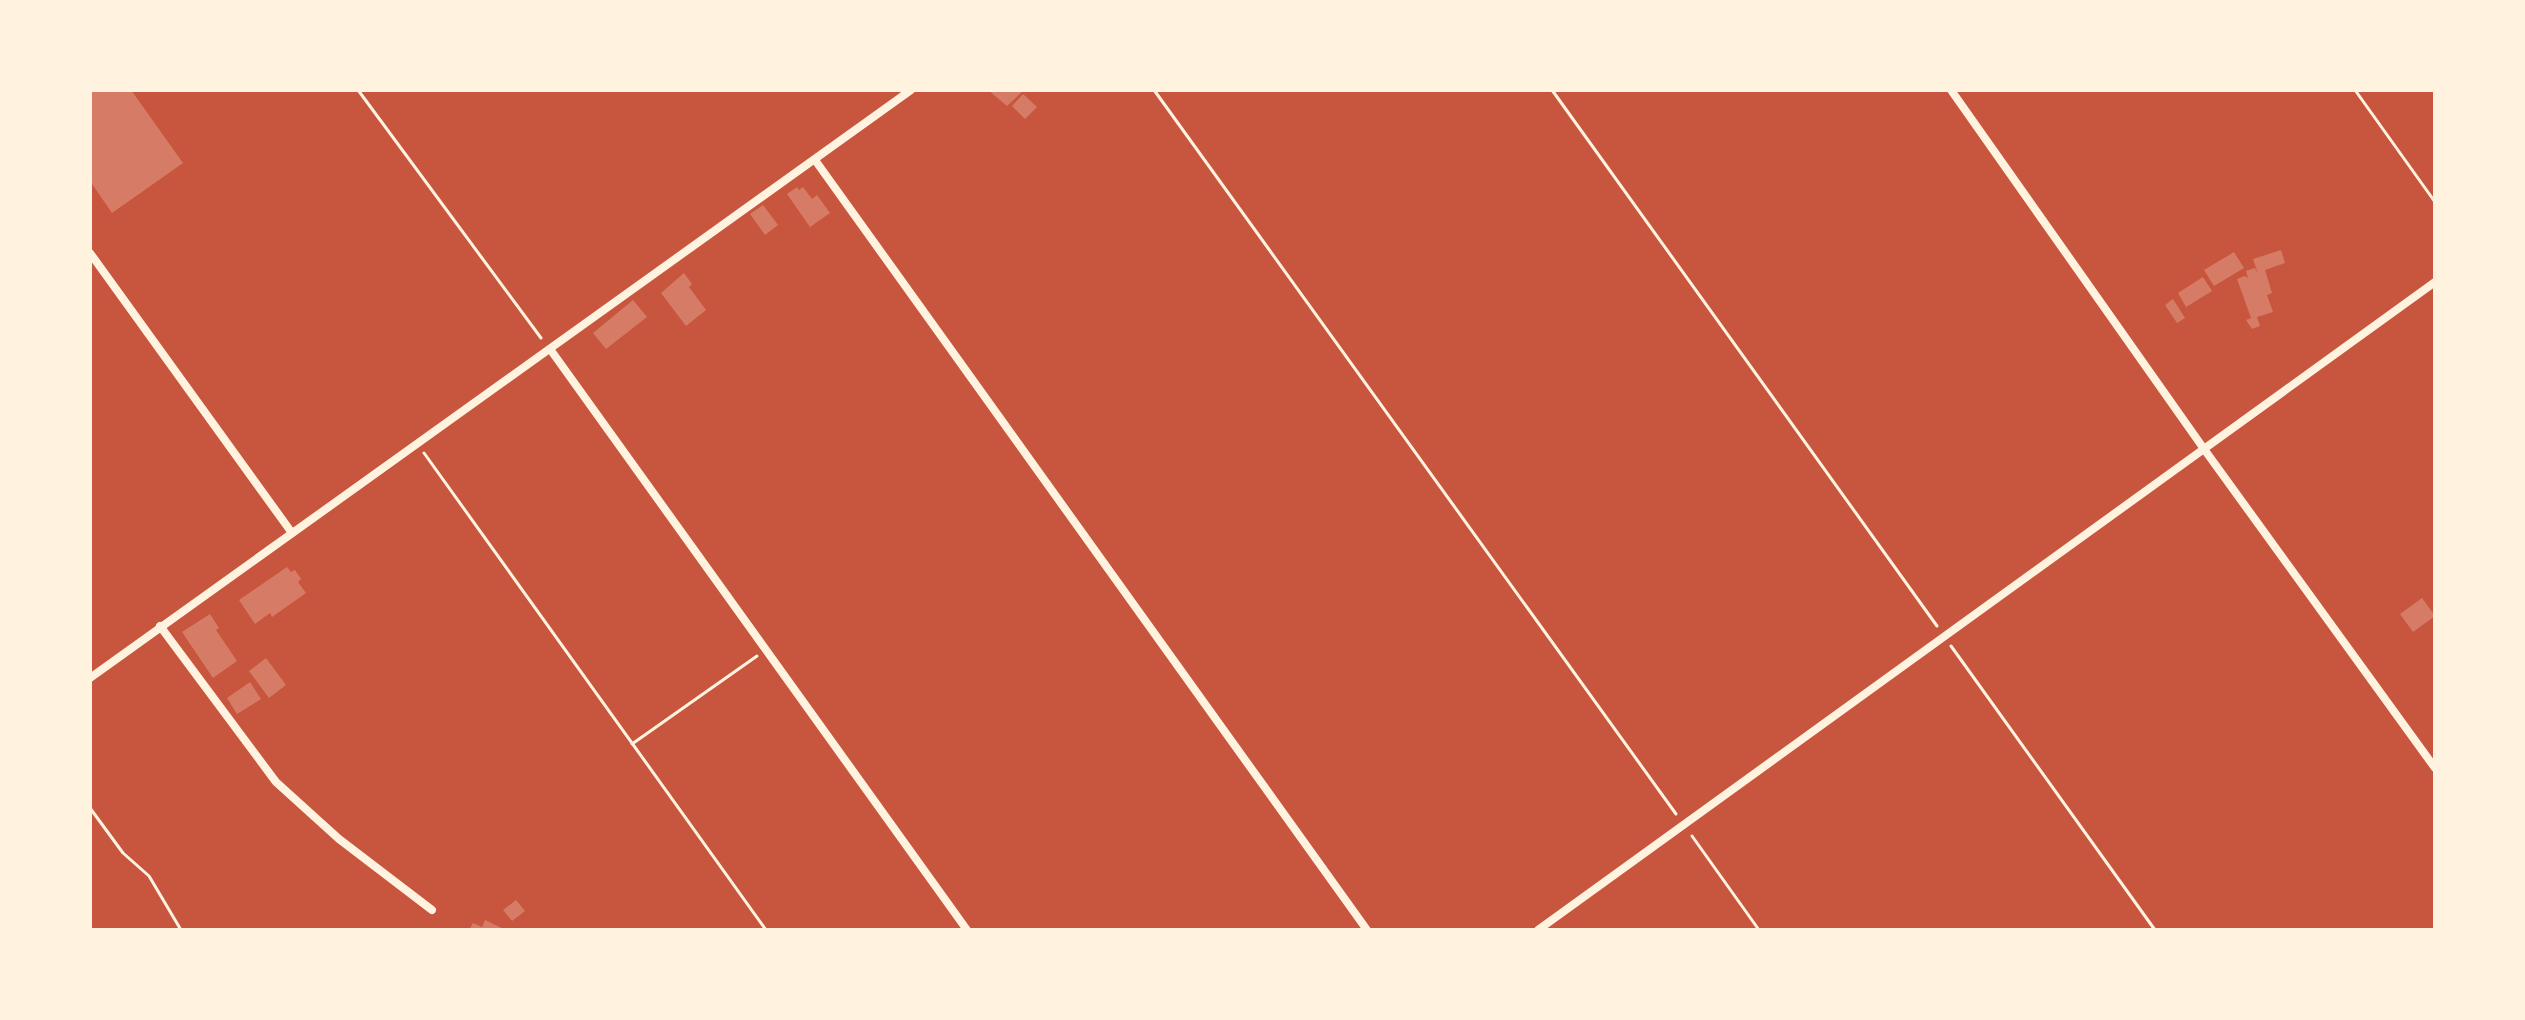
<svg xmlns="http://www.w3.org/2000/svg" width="2525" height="1020" font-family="'Work Sans',sans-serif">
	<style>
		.building { fill: #d67c66 }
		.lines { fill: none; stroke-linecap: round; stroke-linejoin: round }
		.path { stroke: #fff3e0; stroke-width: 3 }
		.minor { stroke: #fff3e0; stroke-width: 8 }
	</style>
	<rect width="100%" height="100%" fill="#c8553d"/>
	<g class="building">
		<path d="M 90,90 L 131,90 L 183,163 L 112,213 L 90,181 Z"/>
		<path d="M 988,90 L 1024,90 L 1007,106 Z"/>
		<path d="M 1023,94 L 1037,107 L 1025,119 L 1012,106 Z"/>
		<path d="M 797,187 L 799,190 L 803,187 L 812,199 L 817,195 L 830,213 L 810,227 L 787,194 Z"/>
		<path d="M 763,205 L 778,225 L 765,235 L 750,214 Z"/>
		<path d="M 2281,250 L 2285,263 L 2265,270 L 2272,293 L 2267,295 L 2273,312 L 2257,317 L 2260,326 L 2252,329 L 2246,320 L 2251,318 L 2237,279 L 2245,276 L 2248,278 L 2246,271 L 2255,268 L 2258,274 L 2253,259 Z"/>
		<path d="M 2234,252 L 2244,268 L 2214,286 L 2204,270 Z"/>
		<path d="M 684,273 L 692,284 L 689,287 L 706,310 L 686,326 L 661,293 Z"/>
		<path d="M 2203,277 L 2212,291 L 2186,307 L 2178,293 Z"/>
		<path d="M 2173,299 L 2185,318 L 2177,323 L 2165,305 Z"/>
		<path d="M 633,300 L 647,317 L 606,349 L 593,333 Z"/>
		<path d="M 287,567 L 291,572 L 295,570 L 301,579 L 298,582 L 306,593 L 272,617 L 270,613 L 255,624 L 239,600 Z"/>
		<path d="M 2422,598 L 2435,616 L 2413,632 L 2400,614 Z"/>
		<path d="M 210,614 L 219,628 L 216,630 L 237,661 L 213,678 L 182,632 Z"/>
		<path d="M 266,658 L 286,685 L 269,698 L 249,671 Z"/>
		<path d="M 250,682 L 261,699 L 237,714 L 227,698 Z"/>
		<path d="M 516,900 L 525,911 L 512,921 L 503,910 Z"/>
		<path d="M 485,920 L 506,930 L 469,930 L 473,923 L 482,927 Z"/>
	</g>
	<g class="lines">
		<g class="path">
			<path d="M 358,90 L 541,338"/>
			<path d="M 1154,90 L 1676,814"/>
			<path d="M 1552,90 L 1937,626"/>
			<path d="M 2355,90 L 2435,202"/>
			<path d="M 424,453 L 766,930"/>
			<path d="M 1951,646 L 2155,930"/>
			<path d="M 632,744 L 757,656"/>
			<path d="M 90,808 L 123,853 L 149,876 L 181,930"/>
			<path d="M 1692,836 L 1759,930"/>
		</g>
		<g class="minor">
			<path d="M 1951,90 L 2204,449 L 2435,768"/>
			<path d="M 815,160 L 1367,930"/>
			<path d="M 90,253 L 292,533"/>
			<path d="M 550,349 L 967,930"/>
			<path d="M 160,626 L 276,782 L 339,839 L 432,910"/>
			<path d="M 90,678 L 911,90"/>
			<path d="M 1538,930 L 2435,282"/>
		</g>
	</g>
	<rect width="2525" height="1020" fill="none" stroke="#fff3e0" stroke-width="184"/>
</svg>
